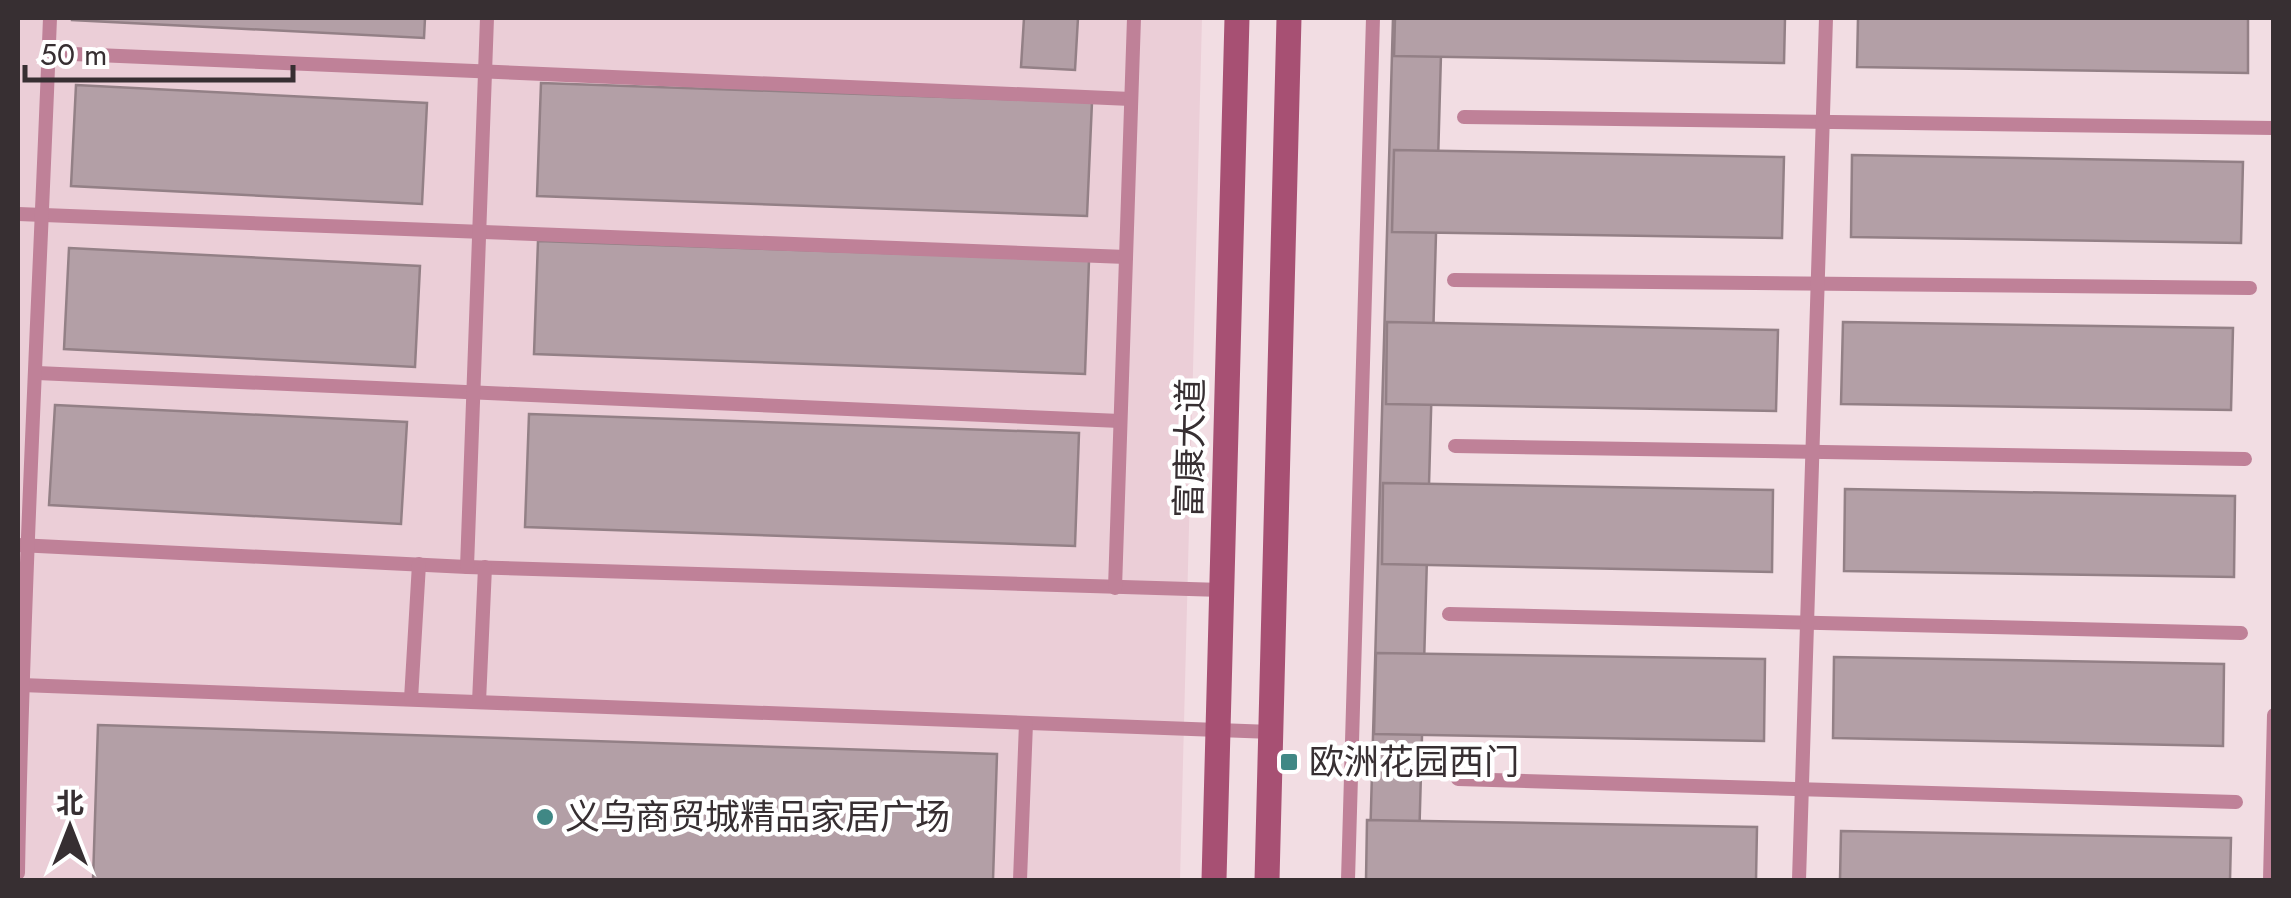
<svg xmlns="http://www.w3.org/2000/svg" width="2291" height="898" font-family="Jost,'Noto Sans SC',sans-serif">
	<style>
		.built { fill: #ebced7 }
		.building { fill: #b39fa6; stroke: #938086; stroke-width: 2.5 }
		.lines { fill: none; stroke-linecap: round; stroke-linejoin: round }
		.lane { stroke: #bf8198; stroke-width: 14 }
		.secondary { stroke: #a75073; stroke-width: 25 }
		.poi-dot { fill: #408885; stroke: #fff; stroke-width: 4 }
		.labels { text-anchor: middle; stroke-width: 9; stroke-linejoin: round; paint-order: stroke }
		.street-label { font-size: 35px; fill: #372f32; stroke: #fff }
		.poi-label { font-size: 35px; fill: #372f32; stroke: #fff; text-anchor: start }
	</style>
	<rect width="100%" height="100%" fill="#f2dde3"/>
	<path class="built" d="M 18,18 L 1202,18 L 1180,880 L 18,880 Z"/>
	<g class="building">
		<path d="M 72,18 L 425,18 L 424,38 L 72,20 Z"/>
		<path d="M 1024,18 L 1078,18 L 1075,70 L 1021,67 Z"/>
		<path d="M 1393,18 L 1442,18 L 1418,880 L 1369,880 Z"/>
		<path d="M 1395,18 L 1785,18 L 1784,63 L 1394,56 Z"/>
		<path d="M 1858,18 L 2248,18 L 2248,73 L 1857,67 Z"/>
		<path d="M 541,83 L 1092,102 L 1087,216 L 537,196 Z"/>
		<path d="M 76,85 L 427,103 L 422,204 L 71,186 Z"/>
		<path d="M 1394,150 L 1784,157 L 1782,238 L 1392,232 Z"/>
		<path d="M 1852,155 L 2243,162 L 2241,243 L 1851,237 Z"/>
		<path d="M 538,241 L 1089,260 L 1085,374 L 534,354 Z"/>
		<path d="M 69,248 L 420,266 L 415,367 L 64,349 Z"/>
		<path d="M 1387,322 L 1778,330 L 1776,411 L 1386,404 Z"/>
		<path d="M 1843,322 L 2233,328 L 2231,410 L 1841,404 Z"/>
		<path d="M 55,405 L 407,422 L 401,524 L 49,505 Z"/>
		<path d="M 529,414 L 1079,433 L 1075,546 L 525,527 Z"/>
		<path d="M 1383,483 L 1773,490 L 1772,572 L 1382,564 Z"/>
		<path d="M 1845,489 L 2235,496 L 2234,577 L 1844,571 Z"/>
		<path d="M 1376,653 L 1765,659 L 1764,741 L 1374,734 Z"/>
		<path d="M 1834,657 L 2224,664 L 2223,746 L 1833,738 Z"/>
		<path d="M 98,725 L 997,754 L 993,880 L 93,880 Z"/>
		<path d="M 1367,820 L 1757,827 L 1756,880 L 1366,880 Z"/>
		<path d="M 1841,831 L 2231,838 L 2230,880 L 1840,880 Z"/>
	</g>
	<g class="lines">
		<g class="lane">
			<path d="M 49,53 L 1131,99"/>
			<path d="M 1464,117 L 2274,128"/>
			<path d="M 18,214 L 1126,257"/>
			<path d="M 1454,280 L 2250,288"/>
			<path d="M 37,373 L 1120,421"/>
			<path d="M 1455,446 L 2245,459"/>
			<path d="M 18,545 L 467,567 L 1222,590"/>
			<path d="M 467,567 L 487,18"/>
			<path d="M 1115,588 L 1134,18"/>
			<path d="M 1449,614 L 2241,633"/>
			<path d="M 21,685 L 1272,732"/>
			<path d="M 411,699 L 419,564"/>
			<path d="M 479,702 L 485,567"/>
			<path d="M 1458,779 L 2236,802"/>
			<path d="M 18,873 C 23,588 39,302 50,18"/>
			<path d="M 1020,880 L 1026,723"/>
			<path d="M 1348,880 L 1373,18"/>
			<path d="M 1799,880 L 1826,18"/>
			<path d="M 2270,880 L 2274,715"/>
		</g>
		<g class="secondary">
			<path d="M 1214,880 L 1237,18"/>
			<path d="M 1267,880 L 1289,18"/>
		</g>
	</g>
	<g class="poi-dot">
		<rect x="1279" y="752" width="20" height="20" rx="5"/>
		<circle cx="545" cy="817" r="10"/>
	</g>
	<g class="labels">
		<g class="street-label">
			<text transform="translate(1190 448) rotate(-89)" y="12">富康大道</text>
		</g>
		<g class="poi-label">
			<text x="1309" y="774">欧洲花园西门</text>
			<text x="565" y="829">义乌商贸城精品家居广场</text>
		</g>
	</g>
	<rect width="2291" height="898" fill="none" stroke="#372f32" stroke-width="40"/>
	<g transform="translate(70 828)" stroke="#ffffff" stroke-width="8" paint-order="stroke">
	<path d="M0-8L18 38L0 25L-18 38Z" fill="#372f32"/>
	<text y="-15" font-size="28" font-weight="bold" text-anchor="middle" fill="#372f32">北</text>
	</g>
	<path d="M25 65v15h268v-15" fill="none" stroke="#372f32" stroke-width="5"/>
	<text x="40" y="65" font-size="30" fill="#372f32" stroke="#ffffff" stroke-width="8" paint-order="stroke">50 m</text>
</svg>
